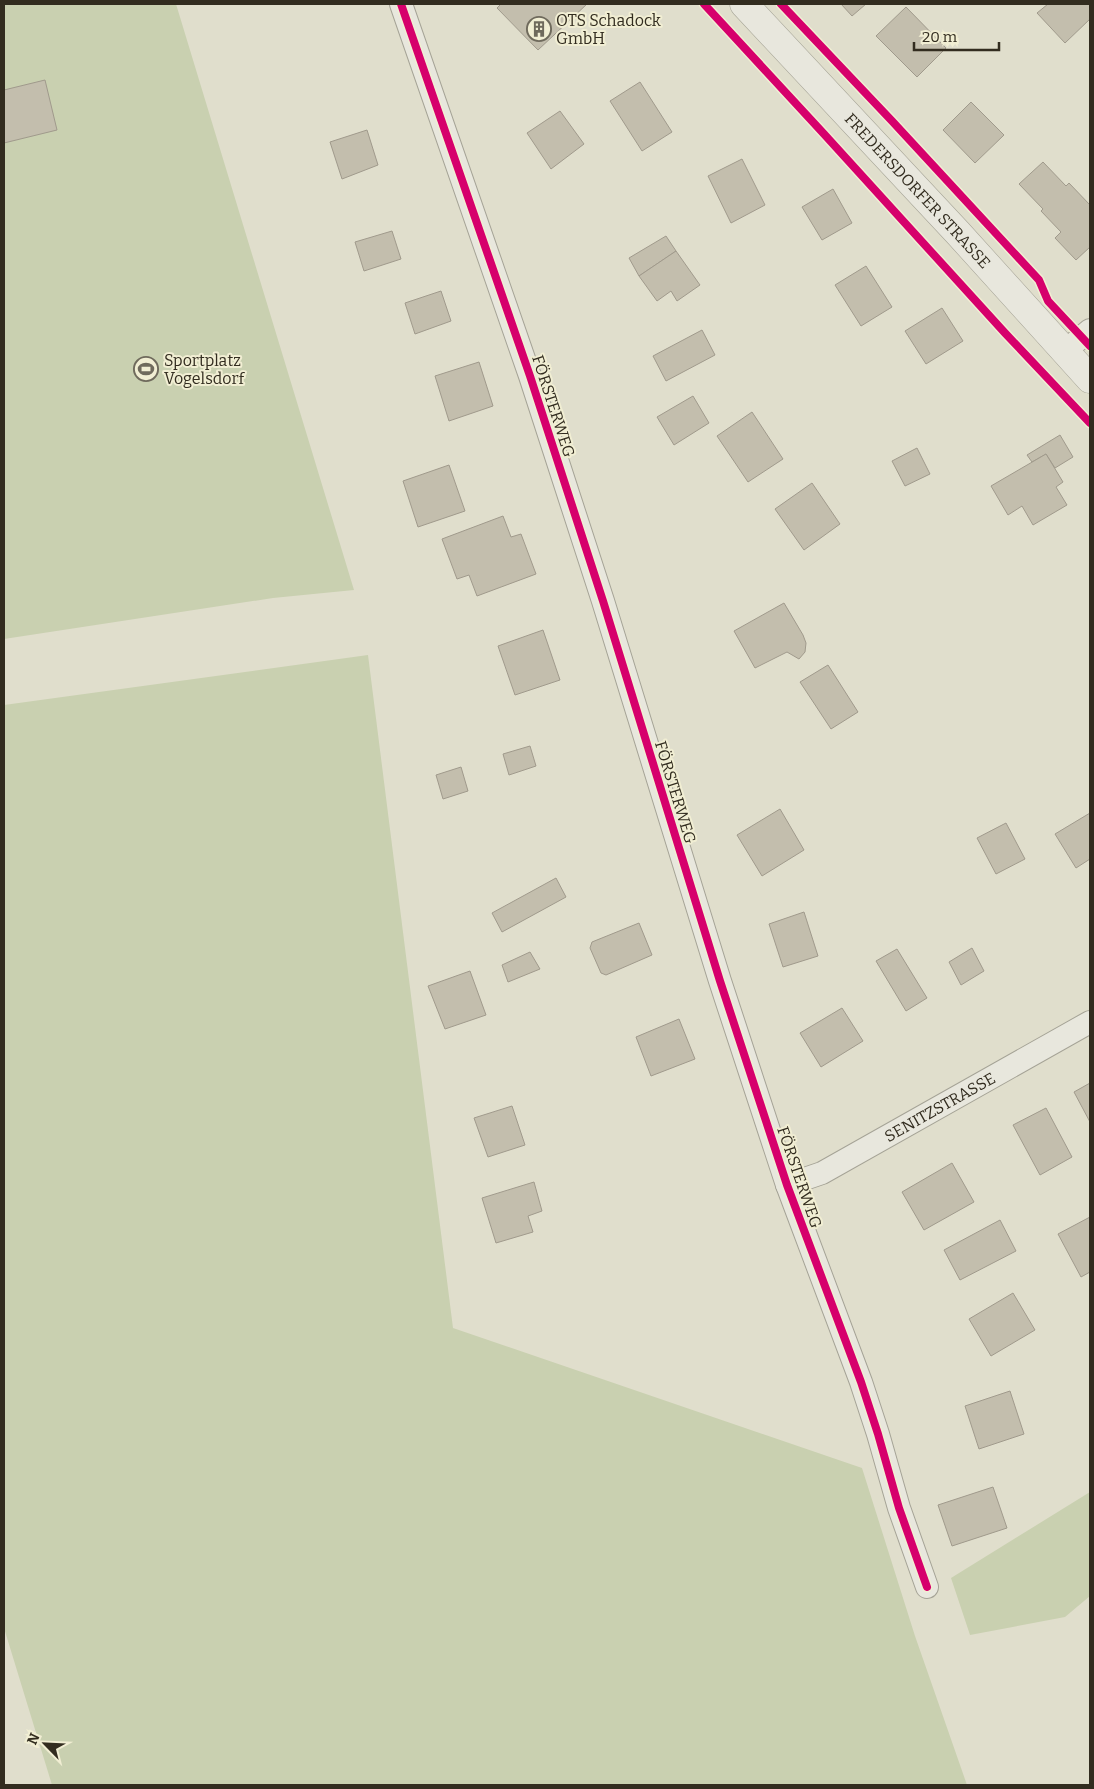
<svg xmlns="http://www.w3.org/2000/svg" width="1094" height="1789" font-family="Bitter,serif">
	<style>
		.green { fill: #c9d0b0 }
		.building { fill: #c3bead; stroke: #a09a8c }
		.lines { fill: none; stroke-linecap: round; stroke-linejoin: round }
		.minor-casing { stroke: #a5a396; stroke-width: 24 }
		.tertiary-casing { stroke: #a5a396; stroke-width: 29 }
		.minor { stroke: #e8e7dd; stroke-width: 22 }
		.tertiary { stroke: #e8e7dd; stroke-width: 28 }
		.cycleway-casing { stroke: #f1eed3; stroke-width: 11 }
		.cycleway { stroke: #d6006c; stroke-width: 8 }
		.labels { text-anchor: middle; stroke-width: 4; stroke-linejoin: round; paint-order: stroke }
		.poi-label { font-size: 16px; fill: #322c1f; stroke: #f1eed3; text-anchor: start }
		.street-label { font-size: 16px; fill: #322c1f; stroke: #f1eed3 }
	</style>
	<rect width="100%" height="100%" fill="#e0decc"/>
	<g class="green">
		<path d="M 4,4 L 176,4 L 354,590 L 273,598 L 4,639 Z"/>
		<path d="M 368,655 L 453,1328 L 862,1468 L 915,1636 L 967,1785 L 52,1785 L 4,1628 L 4,705 Z"/>
		<path d="M 1090,1492 L 1090,1596 L 1065,1617 L 970,1635 L 951,1578 Z"/>
	</g>
	<g class="building">
		<path d="M 501,4 L 587,4 L 538,50 L 497,8 Z"/>
		<path d="M 841,4 L 866,4 L 852,16 Z"/>
		<path d="M 1048,4 L 1090,4 L 1090,19 L 1065,43 L 1037,13 Z"/>
		<path d="M 906,7 L 946,48 L 917,77 L 876,36 Z"/>
		<path d="M 45,80 L 57,130 L 4,143 L 4,90 Z"/>
		<path d="M 640,82 L 672,132 L 642,151 L 610,101 Z"/>
		<path d="M 971,102 L 1004,135 L 975,163 L 943,130 Z"/>
		<path d="M 560,111 L 584,144 L 551,169 L 527,133 Z"/>
		<path d="M 367,130 L 378,165 L 342,179 L 330,142 Z"/>
		<path d="M 742,159 L 765,205 L 731,223 L 708,176 Z"/>
		<path d="M 1043,162 L 1066,186 L 1069,183 L 1090,205 L 1090,247 L 1076,260 L 1055,238 L 1061,232 L 1041,211 L 1043,209 L 1019,184 Z"/>
		<path d="M 833,189 L 852,223 L 822,240 L 802,207 Z"/>
		<path d="M 392,231 L 401,259 L 364,271 L 355,242 Z"/>
		<path d="M 666,236 L 676,251 L 639,276 L 629,258 Z"/>
		<path d="M 676,251 L 700,285 L 677,301 L 671,291 L 657,301 L 639,276 Z"/>
		<path d="M 866,266 L 892,307 L 861,326 L 835,285 Z"/>
		<path d="M 441,291 L 451,321 L 415,334 L 405,303 Z"/>
		<path d="M 942,308 L 963,341 L 926,364 L 905,331 Z"/>
		<path d="M 702,330 L 715,355 L 666,381 L 653,356 Z"/>
		<path d="M 479,362 L 493,406 L 449,421 L 435,376 Z"/>
		<path d="M 693,396 L 709,423 L 674,445 L 657,417 Z"/>
		<path d="M 752,412 L 783,459 L 748,482 L 717,436 Z"/>
		<path d="M 1060,435 L 1073,457 L 1055,468 L 1046,454 L 1032,462 L 1027,455 Z"/>
		<path d="M 917,448 L 930,474 L 905,486 L 892,461 Z"/>
		<path d="M 1046,454 L 1063,482 L 1056,487 L 1067,505 L 1033,525 L 1022,506 L 1008,515 L 991,486 Z"/>
		<path d="M 449,465 L 465,511 L 418,527 L 403,481 Z"/>
		<path d="M 812,483 L 840,524 L 804,550 L 775,509 Z"/>
		<path d="M 503,516 L 511,537 L 521,534 L 536,574 L 477,596 L 469,575 L 457,579 L 442,539 Z"/>
		<path d="M 784,603 L 803,635 L 806,643 L 805,652 L 799,659 L 787,652 L 755,668 L 734,631 Z"/>
		<path d="M 543,630 L 560,680 L 515,695 L 498,646 Z"/>
		<path d="M 828,665 L 858,712 L 831,729 L 800,682 Z"/>
		<path d="M 530,746 L 536,766 L 509,775 L 503,754 Z"/>
		<path d="M 461,767 L 468,791 L 443,799 L 436,775 Z"/>
		<path d="M 780,809 L 804,850 L 762,876 L 737,835 Z"/>
		<path d="M 1090,813 L 1090,859 L 1076,868 L 1055,834 Z"/>
		<path d="M 1006,823 L 1025,859 L 996,874 L 977,838 Z"/>
		<path d="M 556,878 L 566,897 L 502,932 L 492,913 Z"/>
		<path d="M 804,912 L 818,956 L 783,967 L 769,924 Z"/>
		<path d="M 639,923 L 652,955 L 606,975 L 601,973 L 590,948 L 592,942 Z"/>
		<path d="M 972,948 L 984,971 L 961,985 L 949,962 Z"/>
		<path d="M 897,949 L 927,998 L 906,1011 L 876,961 Z"/>
		<path d="M 530,952 L 540,969 L 508,982 L 502,965 Z"/>
		<path d="M 470,971 L 486,1015 L 445,1029 L 428,986 Z"/>
		<path d="M 842,1008 L 863,1041 L 821,1067 L 800,1033 Z"/>
		<path d="M 679,1019 L 695,1059 L 651,1076 L 636,1037 Z"/>
		<path d="M 1090,1083 L 1090,1122 L 1074,1092 Z"/>
		<path d="M 512,1106 L 525,1145 L 488,1157 L 474,1118 Z"/>
		<path d="M 1046,1108 L 1072,1157 L 1040,1175 L 1013,1125 Z"/>
		<path d="M 952,1163 L 974,1202 L 924,1230 L 902,1192 Z"/>
		<path d="M 534,1182 L 542,1211 L 528,1216 L 533,1232 L 496,1243 L 482,1198 Z"/>
		<path d="M 1090,1217 L 1090,1272 L 1081,1277 L 1058,1234 Z"/>
		<path d="M 1000,1220 L 1016,1251 L 960,1280 L 944,1250 Z"/>
		<path d="M 1013,1293 L 1035,1330 L 991,1356 L 969,1319 Z"/>
		<path d="M 1010,1391 L 1024,1434 L 979,1449 L 965,1406 Z"/>
		<path d="M 993,1487 L 1007,1528 L 952,1546 L 938,1505 Z"/>
	</g>
	<g class="lines">
		<defs>
			<g id="minor">
				<path d="M 401,4 L 530,376 L 603,601 L 720,981 L 787,1185 L 861,1382 L 878,1434 L 899,1508 L 927,1587"/>
				<path d="M 1065,351 L 1090,330"/>
				<path id="s1" d="M 787,1185 L 822,1173 L 1090,1022"/>
			</g>
			<g id="tertiary">
				<path id="s2" d="M 744,4 L 958,233 L 1090,379"/>
			</g>
		</defs>
		<use href="#minor" class="minor-casing"/>
		<use href="#tertiary" class="tertiary-casing"/>
		<use href="#minor" class="minor"/>
		<use href="#tertiary" class="tertiary"/>
		<defs>
			<g id="cycleway">
				<path d="M 401,4 L 530,376 L 603,601 L 720,981 L 787,1185 L 861,1382 L 878,1434 L 899,1508 L 927,1587"/>
				<path d="M 704,4 L 824,134 L 1005,333 L 1090,423"/>
				<path d="M 781,4 L 892,121 L 1039,280 L 1048,301 L 1090,346"/>
			</g>
		</defs>
		<use href="#cycleway" class="cycleway-casing"/>
		<use href="#cycleway" class="cycleway"/>
	</g>
	<defs>
		<symbol id="building-ring" viewBox="-11 -11 22 22"><circle r="9.5" fill="#f1eed3" stroke="#6f6a5c" stroke-width="1.5"/><path d="M-4-6H4V6H1V3H-1V6H-4ZM-2.5-4.3h1.7v1.8h-1.7ZM.8-4.3h1.7v1.8H.8ZM-2.5-1h1.7V.8h-1.7ZM.8-1h1.7V.8H.8Z" fill="#6f6a5c"/></symbol>
		<symbol id="stadium-ring" viewBox="-11 -11 22 22"><circle r="9.5" fill="#f1eed3" stroke="#6f6a5c" stroke-width="1.5"/><path d="M0-5a6.5 5 0 1 0 0 10a6.5 5 0 1 0 0-10ZM-3.5-1.8h7v3.6h-7Z" fill="#6f6a5c"/></symbol>
	</defs>
	<g fill-rule="evenodd">
		<use href="#building-ring" x="525" y="15" width="28" height="28"/>
		<use href="#stadium-ring" x="132" y="355" width="28" height="28"/>
	</g>
	<g class="labels">
		<g class="poi-label">
			<text x="556" y="26">OTS Schadock<tspan x="556" dy="18">GmbH</tspan></text>
			<text x="164" y="366">Sportplatz<tspan x="164" dy="18">Vogelsdorf</tspan></text>
		</g>
		<g class="street-label">
			<text dy="6" stroke="none"><textPath href="#s2" startOffset="255">FREDERSDORFER STRASSE</textPath></text>
			<text transform="translate(554 406) rotate(72)" y="6">FÖRSTERWEG</text>
			<text transform="translate(676 792) rotate(73)" y="6">FÖRSTERWEG</text>
			<text dy="6" stroke="none"><textPath href="#s1" startOffset="172">SENITZSTRASSE</textPath></text>
			<text transform="translate(800 1177) rotate(71)" y="6">FÖRSTERWEG</text>
		</g>
	</g>
	<rect width="1094" height="1789" fill="none" stroke="#322c1f" stroke-width="10"/>
	<g transform="translate(45 1744) rotate(294)" stroke="#f1eed3" stroke-width="4" paint-order="stroke">
	<path d="M0-4L9 19L0 12L-9 19Z" fill="#322c1f"/>
	<text y="-8" font-size="14" font-weight="bold" text-anchor="middle" fill="#322c1f">N</text>
	</g>
	<path d="M914 42v8h85v-8" fill="none" stroke="#322c1f" stroke-width="2.5"/>
	<text x="922" y="42" font-size="15" fill="#322c1f" stroke="#f1eed3" stroke-width="4" paint-order="stroke">20 m</text>
</svg>
